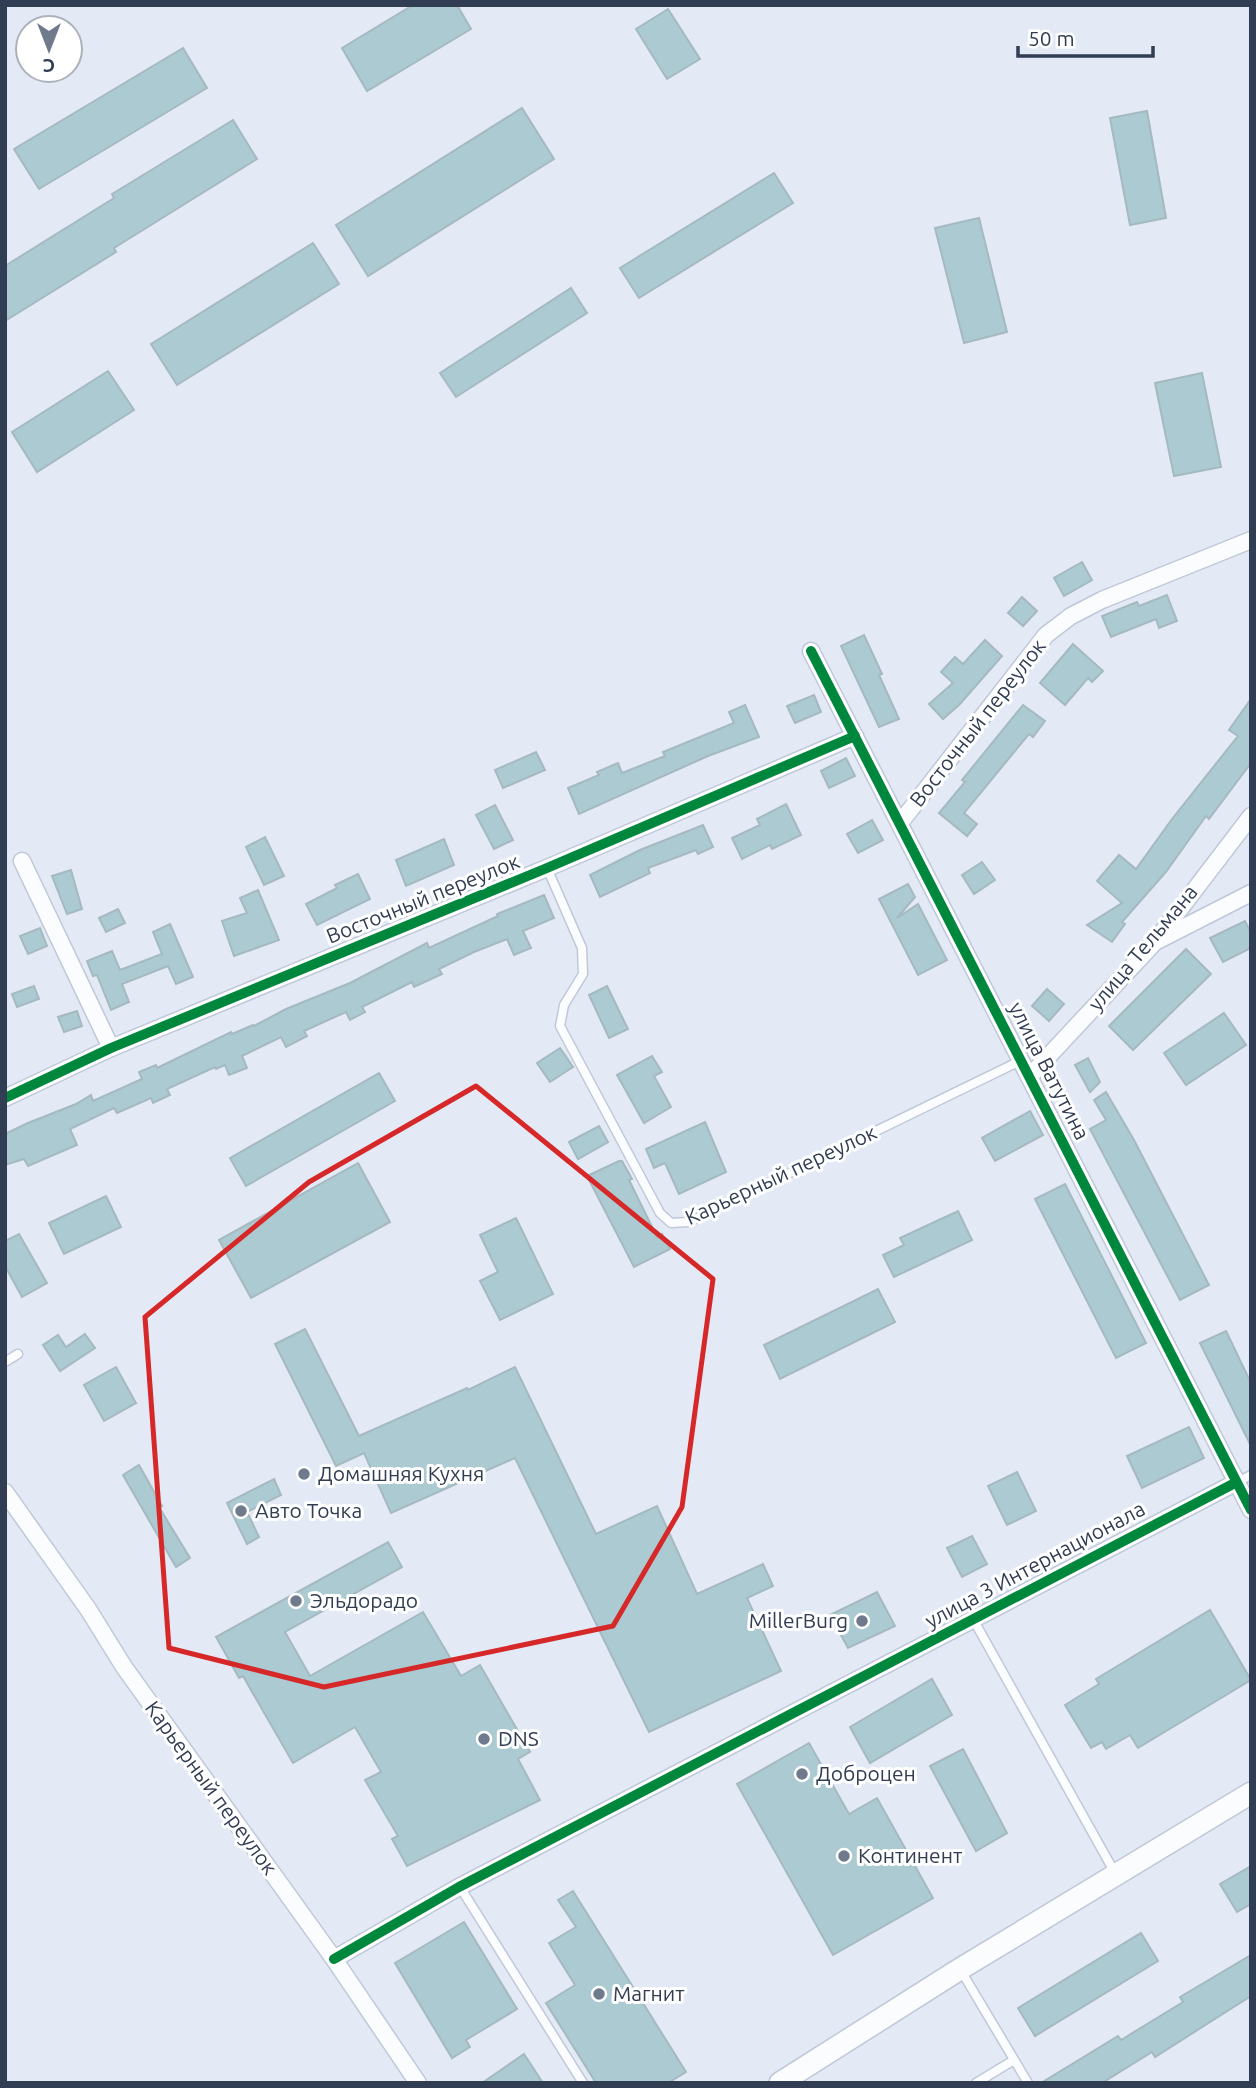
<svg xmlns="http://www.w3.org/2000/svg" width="1256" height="2088" font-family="Ubuntu,sans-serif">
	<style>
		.building { fill: #abcad2; stroke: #a5b9c0; stroke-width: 2 }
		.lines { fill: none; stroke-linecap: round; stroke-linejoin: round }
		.lane-casing { stroke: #c0c8d8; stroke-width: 11 }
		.street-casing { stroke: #c0c8d8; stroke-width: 19 }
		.secondary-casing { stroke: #c0c8d8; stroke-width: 24 }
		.lane { stroke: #fbfcfe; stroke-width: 8 }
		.street { stroke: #fbfcfe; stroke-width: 16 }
		.secondary { stroke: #fbfcfe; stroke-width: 21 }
		.cycleway-casing { stroke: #fff; stroke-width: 15 }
		.cycleway { stroke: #00873e; stroke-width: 10 }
		.marked { fill: none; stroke: #d62828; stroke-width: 5; stroke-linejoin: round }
		.poi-dot { fill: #6f7a8c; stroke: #fff; stroke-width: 2.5 }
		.labels { text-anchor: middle; stroke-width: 6; stroke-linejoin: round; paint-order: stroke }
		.street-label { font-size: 21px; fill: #313d53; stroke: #fff }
		.poi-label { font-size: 21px; fill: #313d53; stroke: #fff; text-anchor: start }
	</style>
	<rect width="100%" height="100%" fill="#e3eaf6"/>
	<g class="building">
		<path d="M 413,5 L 457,5 L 471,29 L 367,91 L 342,48 Z"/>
		<path d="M 668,9 L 700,59 L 667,79 L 636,29 Z"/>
		<path d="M 183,48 L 207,88 L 39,189 L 14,149 Z"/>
		<path d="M 522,108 L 554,159 L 368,276 L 336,225 Z"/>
		<path d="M 1147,111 L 1166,218 L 1130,225 L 1110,118 Z"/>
		<path d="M 233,120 L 257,159 L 114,248 L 116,252 L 5,321 L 5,266 L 114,198 L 112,194 Z"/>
		<path d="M 774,173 L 793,203 L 639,298 L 620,268 Z"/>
		<path d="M 979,218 L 1007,332 L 964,343 L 935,228 Z"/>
		<path d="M 313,243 L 339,284 L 177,385 L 151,344 Z"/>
		<path d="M 571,288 L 587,313 L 456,397 L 440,373 Z"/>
		<path d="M 108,371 L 134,410 L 37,472 L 12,432 Z"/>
		<path d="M 1202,373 L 1221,467 L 1174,476 L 1155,383 Z"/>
		<path d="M 1082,562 L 1092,580 L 1064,596 L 1054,578 Z"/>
		<path d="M 1167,595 L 1177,621 L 1159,628 L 1156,619 L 1111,637 L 1102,616 L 1137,602 L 1139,606 Z"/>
		<path d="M 1022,597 L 1037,611 L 1023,626 L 1008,613 Z"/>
		<path d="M 864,635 L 882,674 L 879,675 L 899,719 L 879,727 L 841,646 Z"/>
		<path d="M 985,640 L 1002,656 L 960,704 L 943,719 L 929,704 L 953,683 L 941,672 L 955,657 L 963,664 Z"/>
		<path d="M 1073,644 L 1103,671 L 1092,682 L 1088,678 L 1065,705 L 1040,683 Z"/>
		<path d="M 814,695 L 821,712 L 795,723 L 787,706 Z"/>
		<path d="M 1251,699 L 1251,763 L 1209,819 L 1206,816 L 1166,872 L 1122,922 L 1125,924 L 1112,942 L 1087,925 L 1122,903 L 1097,881 L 1119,855 L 1136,869 L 1172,819 L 1238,736 L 1229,730 Z"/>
		<path d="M 745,705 L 759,737 L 708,756 L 579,814 L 568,788 L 599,775 L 597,772 L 618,763 L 622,773 L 665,756 L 663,752 L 734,723 L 729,712 Z"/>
		<path d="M 1023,705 L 1045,721 L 1033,737 L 1029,734 L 964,813 L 977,824 L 967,836 L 939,813 L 965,782 L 962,780 Z"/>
		<path d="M 536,752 L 545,770 L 503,788 L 495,770 Z"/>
		<path d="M 846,758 L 855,776 L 829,788 L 821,771 Z"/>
		<path d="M 786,804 L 801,835 L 772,849 L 770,845 L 742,859 L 732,838 L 760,825 L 757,819 Z"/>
		<path d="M 495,805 L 513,840 L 494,849 L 476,815 Z"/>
		<path d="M 872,820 L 883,840 L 858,853 L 847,834 Z"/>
		<path d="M 703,825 L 713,847 L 698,854 L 696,850 L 648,868 L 650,873 L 600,897 L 590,875 L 640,850 Z"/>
		<path d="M 265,837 L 284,876 L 264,885 L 246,847 Z"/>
		<path d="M 444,839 L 454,865 L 406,886 L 396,860 Z"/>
		<path d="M 982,862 L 995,880 L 974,894 L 962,875 Z"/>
		<path d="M 71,870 L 82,909 L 67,914 L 52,876 Z"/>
		<path d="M 358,874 L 370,899 L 317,925 L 306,904 L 337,888 L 335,885 Z"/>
		<path d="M 908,884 L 915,897 L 897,918 L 918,904 L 947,960 L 918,975 L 879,899 Z"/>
		<path d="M 258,890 L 279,940 L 234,956 L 222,921 L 247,913 L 240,898 Z"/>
		<path d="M 544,895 L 554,918 L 523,931 L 531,948 L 514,955 L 507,939 L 474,952 L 439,969 L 442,974 L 414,987 L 412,982 L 362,1007 L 365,1012 L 350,1020 L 346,1012 L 304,1031 L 307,1036 L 286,1047 L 281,1037 L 242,1056 L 247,1068 L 229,1075 L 225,1065 L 216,1069 L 215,1067 L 167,1089 L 170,1095 L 153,1103 L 151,1098 L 117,1113 L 114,1108 L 70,1129 L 77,1145 L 28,1166 L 24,1159 L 5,1165 L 5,1134 L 28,1123 L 76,1104 L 91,1095 L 93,1101 L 142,1079 L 139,1072 L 156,1065 L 157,1068 L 231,1032 L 232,1034 L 253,1025 L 254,1026 L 286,1009 L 350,983 L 427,943 L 429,948 L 498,916 L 497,914 Z"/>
		<path d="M 118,909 L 125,923 L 106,932 L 99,918 Z"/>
		<path d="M 1245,921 L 1251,933 L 1251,948 L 1223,962 L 1210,938 Z"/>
		<path d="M 170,924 L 193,977 L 176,984 L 168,966 L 122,984 L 129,1002 L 111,1010 L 97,975 L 93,976 L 87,961 L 112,951 L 120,970 L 162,954 L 153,932 Z"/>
		<path d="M 40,928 L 47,946 L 28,954 L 20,936 Z"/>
		<path d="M 1186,949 L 1211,974 L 1133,1050 L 1109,1026 Z"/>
		<path d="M 34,986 L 39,999 L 17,1007 L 12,994 Z"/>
		<path d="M 607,986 L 628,1029 L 609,1038 L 589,995 Z"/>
		<path d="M 1047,989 L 1064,1004 L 1049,1021 L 1032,1006 Z"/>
		<path d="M 77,1011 L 82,1026 L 64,1032 L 58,1017 Z"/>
		<path d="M 1224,1013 L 1246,1045 L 1186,1085 L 1164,1053 Z"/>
		<path d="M 560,1048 L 573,1067 L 550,1082 L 537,1063 Z"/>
		<path d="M 652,1056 L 662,1072 L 654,1076 L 671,1107 L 644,1123 L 617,1075 Z"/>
		<path d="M 1088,1058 L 1100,1082 L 1090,1092 L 1075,1065 Z"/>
		<path d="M 379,1073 L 395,1101 L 246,1186 L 230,1158 Z"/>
		<path d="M 1106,1092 L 1134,1140 L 1209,1285 L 1180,1300 L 1090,1129 L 1106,1120 L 1094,1100 Z"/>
		<path d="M 1030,1111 L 1043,1135 L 995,1161 L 982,1138 Z"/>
		<path d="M 705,1122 L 726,1172 L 679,1194 L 665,1163 L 654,1168 L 646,1149 Z"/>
		<path d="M 599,1126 L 608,1142 L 578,1159 L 569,1142 Z"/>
		<path d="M 619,1161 L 622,1161 L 632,1179 L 629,1180 L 657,1237 L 662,1234 L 670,1249 L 634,1267 L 587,1176 Z"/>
		<path d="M 358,1163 L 390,1222 L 251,1298 L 219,1240 Z"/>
		<path d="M 1065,1184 L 1146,1343 L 1116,1358 L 1035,1199 Z"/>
		<path d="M 106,1196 L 121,1227 L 64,1254 L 49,1223 Z"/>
		<path d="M 958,1211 L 972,1240 L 894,1277 L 883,1255 L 904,1245 L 900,1238 Z"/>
		<path d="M 516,1218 L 553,1294 L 500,1320 L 480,1281 L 498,1272 L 480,1235 Z"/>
		<path d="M 19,1234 L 47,1283 L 22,1297 L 5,1266 L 5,1241 Z"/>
		<path d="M 878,1289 L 895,1322 L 780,1379 L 764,1345 Z"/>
		<path d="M 305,1329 L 359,1436 L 467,1388 L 468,1390 L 515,1367 L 596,1534 L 657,1506 L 697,1594 L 763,1564 L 773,1586 L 747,1598 L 781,1671 L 649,1732 L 515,1458 L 391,1513 L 364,1453 L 336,1466 L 275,1344 Z"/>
		<path d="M 1226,1331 L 1251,1383 L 1251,1446 L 1200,1343 Z"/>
		<path d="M 85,1334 L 95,1348 L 60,1371 L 43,1345 L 58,1335 L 66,1347 Z"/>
		<path d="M 116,1367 L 136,1403 L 104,1421 L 84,1385 Z"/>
		<path d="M 1189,1427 L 1204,1458 L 1142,1488 L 1127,1456 Z"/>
		<path d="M 139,1465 L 162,1506 L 159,1507 L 190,1558 L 176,1567 L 123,1475 Z"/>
		<path d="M 1017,1472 L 1036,1511 L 1007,1525 L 988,1486 Z"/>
		<path d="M 274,1479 L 281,1495 L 247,1512 L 259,1537 L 247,1544 L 227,1503 Z"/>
		<path d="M 972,1536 L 987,1564 L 962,1577 L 947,1548 Z"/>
		<path d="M 388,1542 L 402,1567 L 285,1632 L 310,1676 L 423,1612 L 461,1676 L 480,1665 L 530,1752 L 518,1759 L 540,1800 L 407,1866 L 392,1839 L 398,1836 L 365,1780 L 381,1772 L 355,1727 L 293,1763 L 243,1676 L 239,1678 L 216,1637 Z"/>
		<path d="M 877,1592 L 895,1626 L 848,1648 L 830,1615 Z"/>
		<path d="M 1210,1610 L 1251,1680 L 1138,1748 L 1130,1735 L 1106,1749 L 1102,1742 L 1091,1748 L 1065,1705 L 1099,1684 L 1096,1679 Z"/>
		<path d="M 932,1679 L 952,1715 L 870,1763 L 850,1727 Z"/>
		<path d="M 809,1743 L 849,1814 L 877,1798 L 933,1898 L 833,1955 L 737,1784 Z"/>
		<path d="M 963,1749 L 1007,1833 L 976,1851 L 930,1766 Z"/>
		<path d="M 1251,1866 L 1251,1904 L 1237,1912 L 1220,1884 Z"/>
		<path d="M 573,1891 L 686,2072 L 668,2083 L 596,2083 L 546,2003 L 575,1985 L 549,1943 L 576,1927 L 558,1900 Z"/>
		<path d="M 464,1922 L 517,2009 L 466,2040 L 470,2047 L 452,2058 L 395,1963 Z"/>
		<path d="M 1141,1933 L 1158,1961 L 1035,2036 L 1018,2008 Z"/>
		<path d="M 1251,1955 L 1251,1996 L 1155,2057 L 1152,2052 L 1102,2083 L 1041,2083 L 1118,2036 L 1121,2040 L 1183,2002 L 1180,1997 Z"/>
		<path d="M 524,2054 L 543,2083 L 482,2083 Z"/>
	</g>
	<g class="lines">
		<defs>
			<g id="lane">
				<path d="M 547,868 L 582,948 L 583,974 L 564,1005 L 560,1026 L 660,1213 L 671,1223 L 689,1222 L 1022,1060"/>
				<path d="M 5,1362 L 18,1354"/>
				<path d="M 1235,1483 L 1251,1475"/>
				<path d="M 973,1619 L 1115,1873"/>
				<path d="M 460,1887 L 583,2083"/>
				<path d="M 960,1969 L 1028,2083"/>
				<path d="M 976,2083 L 1014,2060"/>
			</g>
			<g id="street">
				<path d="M 811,651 L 1251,1510"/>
				<path d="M 900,823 L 1046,635 L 1071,616 L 1102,600 L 1251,540"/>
				<path d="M 22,861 L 111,1048"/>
				<path d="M 1159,940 L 1251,893"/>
				<path d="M 1030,1076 L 1154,943 L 1251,816"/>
				<path d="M 5,1098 L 111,1048 L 547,868 L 855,736"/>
				<path d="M 5,1492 L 88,1609 L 124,1667 L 334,1959 L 418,2083"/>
				<path d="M 334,1959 L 459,1887 L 1235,1483"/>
			</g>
			<path id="secondary" d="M 780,2083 L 960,1969 L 1251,1793"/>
		</defs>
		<use href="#lane" class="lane-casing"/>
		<use href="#street" class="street-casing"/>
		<use href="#secondary" class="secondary-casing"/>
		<use href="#lane" class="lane"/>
		<use href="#street" class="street"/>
		<use href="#secondary" class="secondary"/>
		<defs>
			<g id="cycleway">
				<path d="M 811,651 L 1251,1510"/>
				<path d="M 5,1098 L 111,1048 L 547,868 L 855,736"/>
				<path d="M 334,1959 L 459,1887 L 1235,1483"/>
			</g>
		</defs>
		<use href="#cycleway" class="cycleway-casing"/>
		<use href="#cycleway" class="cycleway"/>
	</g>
	<path class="marked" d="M 476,1086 L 713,1279 L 682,1507 L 613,1626 L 324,1687 L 169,1648 L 145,1317 L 309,1182 Z"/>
	<g class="poi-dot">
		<circle cx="304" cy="1474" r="7"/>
		<circle cx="241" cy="1511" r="7"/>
		<circle cx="296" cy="1601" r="7"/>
		<circle cx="862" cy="1621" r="7"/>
		<circle cx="484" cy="1739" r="7"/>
		<circle cx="802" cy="1774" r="7"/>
		<circle cx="844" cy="1856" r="7"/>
		<circle cx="599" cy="1994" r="7"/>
	</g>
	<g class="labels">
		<g class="street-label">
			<text transform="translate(978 723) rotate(-52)" y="7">Восточный переулок</text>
			<text transform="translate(423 899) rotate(-22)" y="7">Восточный переулок</text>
			<text transform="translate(1143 948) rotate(-50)" y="7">улица Тельмана</text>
			<text transform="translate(1049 1071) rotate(63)" y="7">улица Ватутина</text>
			<text transform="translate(781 1175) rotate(-25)" y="7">Карьерный переулок</text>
			<text transform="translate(1035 1565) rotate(-28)" y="7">улица 3 Интернационала</text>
			<text transform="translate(211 1788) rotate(54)" y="7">Карьерный переулок</text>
		</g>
		<g class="poi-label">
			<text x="318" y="1481">Домашняя Кухня</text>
			<text x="255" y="1518">Авто Точка</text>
			<text x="310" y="1608">Эльдорадо</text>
			<text x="848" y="1628" text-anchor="end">MillerBurg</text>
			<text x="498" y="1746">DNS</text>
			<text x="816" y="1781">Доброцен</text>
			<text x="858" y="1863">Континент</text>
			<text x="613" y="2001">Магнит</text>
		</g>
	</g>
	<rect width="1256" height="2088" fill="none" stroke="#313d53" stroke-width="14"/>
	<g transform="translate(49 49) rotate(180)"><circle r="33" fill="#ffffff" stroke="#adb1ba" stroke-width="2"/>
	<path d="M0-5L12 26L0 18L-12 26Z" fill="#6f7a8c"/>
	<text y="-10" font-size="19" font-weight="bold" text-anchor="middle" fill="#313d53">С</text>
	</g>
	<path d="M1018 46v10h135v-10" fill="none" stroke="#313d53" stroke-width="3.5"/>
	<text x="1028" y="46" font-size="21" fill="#313d53" stroke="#ffffff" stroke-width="5" paint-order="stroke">50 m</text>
</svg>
